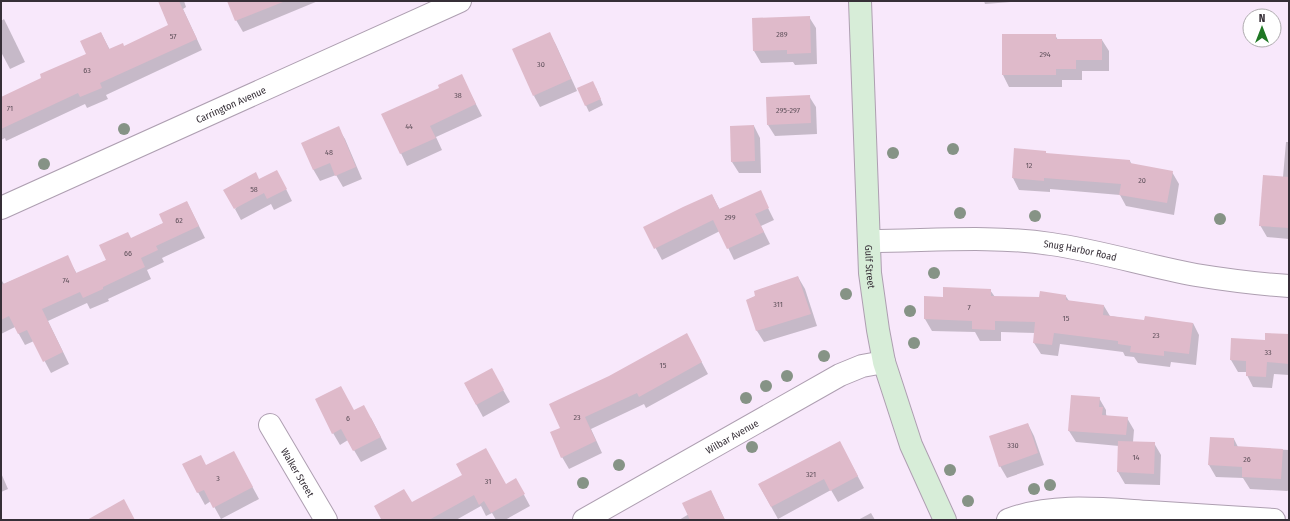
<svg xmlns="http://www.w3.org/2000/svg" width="1290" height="521" font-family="'Fira Sans Condensed',sans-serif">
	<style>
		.shadow { fill: #0003 }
		.building { fill: #dfbaca }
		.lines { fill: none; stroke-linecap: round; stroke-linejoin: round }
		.minor-casing { stroke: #ae9fb1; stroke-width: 24 }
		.secondary-casing { stroke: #ae9fb1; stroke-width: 24 }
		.minor { stroke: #fff; stroke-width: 22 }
		.secondary { stroke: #d7edd8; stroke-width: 22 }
		.tree { fill: #869386 }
		.labels { text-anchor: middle; stroke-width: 4; stroke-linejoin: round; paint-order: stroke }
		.number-label { font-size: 8px; fill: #60525c }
		.street-label { font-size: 10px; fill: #362f37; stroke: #fff }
	</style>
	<rect width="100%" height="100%" fill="#f8e8fb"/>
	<g class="shadow">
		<path d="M 159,1 L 184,1 L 186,7 L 183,9 L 202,50 L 106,95 L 108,99 L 87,108 L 85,104 L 6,141 L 5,138 L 1,140 L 1,98 L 43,78 L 87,54 L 101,33 L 110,50 L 124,47 L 169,26 Z"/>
		<path d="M 228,1 L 318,1 L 243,32 L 236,20 Z"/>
		<path d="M 984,1 L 1011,1 L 1011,2 L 985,4 Z"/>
		<path d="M 809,17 L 816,28 L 817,64 L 795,65 L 793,62 L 761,63 L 754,51 L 753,19 Z"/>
		<path d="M 4,19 L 25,62 L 10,69 L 1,52 L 1,21 Z"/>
		<path d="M 550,34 L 556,45 L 577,91 L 540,107 L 534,96 Z"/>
		<path d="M 1055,35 L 1058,40 L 1102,40 L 1109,51 L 1109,71 L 1082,71 L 1082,80 L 1062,80 L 1062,87 L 1009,87 L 1003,75 Z"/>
		<path d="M 461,75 L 482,116 L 436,137 L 442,150 L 407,166 L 383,115 L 440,89 Z"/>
		<path d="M 578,88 L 596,88 L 603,105 L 589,112 Z"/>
		<path d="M 809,96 L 816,107 L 817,134 L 775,136 L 768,125 Z"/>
		<path d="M 754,126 L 760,138 L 761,173 L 739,173 L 732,162 Z"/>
		<path d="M 338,128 L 345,139 L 362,179 L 343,187 L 336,175 L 320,181 L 313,169 Z"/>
		<path d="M 1286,142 L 1289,142 L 1289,239 L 1267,237 L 1260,225 L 1283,177 Z"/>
		<path d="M 1045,152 L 1047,154 L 1130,161 L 1132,165 L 1172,172 L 1179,184 L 1174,215 L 1126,206 L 1120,195 L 1050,189 L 1050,192 L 1019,190 L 1013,178 Z"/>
		<path d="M 259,180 L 283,183 L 292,201 L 274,210 L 271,204 L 241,220 L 235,209 Z"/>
		<path d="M 760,192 L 774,220 L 761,226 L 770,244 L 734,260 L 720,231 L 662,260 L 645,228 L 712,195 L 720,210 Z"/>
		<path d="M 187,202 L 205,238 L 162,258 L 164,262 L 147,270 L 151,279 L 108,299 L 109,301 L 90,309 L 87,303 L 48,321 L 69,364 L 51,373 L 34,341 L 25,345 L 15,327 L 1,334 L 1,282 L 2,281 L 4,284 L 67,257 L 77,274 L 107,260 L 131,239 L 164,223 Z"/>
		<path d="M 798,277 L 805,289 L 817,326 L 764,342 L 757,331 L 747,300 Z"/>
		<path d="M 990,290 L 995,297 L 1040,298 L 1065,295 L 1069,301 L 1104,306 L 1110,316 L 1145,321 L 1193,323 L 1199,335 L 1196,365 L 1171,362 L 1170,367 L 1138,363 L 1134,357 L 1125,356 L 1123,352 L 1060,344 L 1058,356 L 1041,354 L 1034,343 L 1035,333 L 1001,332 L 1001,341 L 980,341 L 975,332 L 932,331 L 925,319 L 925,297 L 944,298 Z"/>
		<path d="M 1289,335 L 1289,375 L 1274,374 L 1272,388 L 1253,387 L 1247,375 L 1247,372 L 1238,372 L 1231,360 L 1266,341 Z"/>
		<path d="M 693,346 L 708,374 L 646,408 L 644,404 L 591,429 L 602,453 L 569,469 L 562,457 L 561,428 Z"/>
		<path d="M 498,381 L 510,402 L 483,417 L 465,384 Z"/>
		<path d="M 1099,398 L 1106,410 L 1106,414 L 1107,417 L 1127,418 L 1134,430 L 1133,442 L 1154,443 L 1161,455 L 1160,485 L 1125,484 L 1118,472 L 1119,446 L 1076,442 L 1069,431 Z"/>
		<path d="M 354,411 L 371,418 L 387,449 L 361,462 L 348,440 L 340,445 L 333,433 Z"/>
		<path d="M 1028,424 L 1034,436 L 1044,465 L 1007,478 L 1000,466 Z"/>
		<path d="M 1211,438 L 1234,439 L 1238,447 L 1289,450 L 1289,490 L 1287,491 L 1250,489 L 1243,478 L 1216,477 L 1209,465 Z"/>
		<path d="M 846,454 L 864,488 L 838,502 L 831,490 L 778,519 L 759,485 Z"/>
		<path d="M 240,464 L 259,499 L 221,519 L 211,501 L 205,505 L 183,465 L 206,467 Z"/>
		<path d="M 1,473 L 8,489 L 1,492 Z"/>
		<path d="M 516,480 L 530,506 L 505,520 L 496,520 L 492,513 L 486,516 L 481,506 L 456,520 L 382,520 L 411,503 L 506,485 Z"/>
		<path d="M 711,491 L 725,520 L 679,520 L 689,514 Z"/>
		<path d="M 871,513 L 875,520 L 858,520 Z"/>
	</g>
	<g class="building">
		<path d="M 158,1 L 179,1 L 197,39 L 100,83 L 102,88 L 80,97 L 78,93 L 1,129 L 1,97 L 41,78 L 40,74 L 86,54 L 80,41 L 101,32 L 109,49 L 123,43 L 124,46 L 168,25 Z"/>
		<path d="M 227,1 L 283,1 L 283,2 L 235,21 Z"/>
		<path d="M 810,16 L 811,53 L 787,54 L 787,50 L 753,51 L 752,18 Z"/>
		<path d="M 550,32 L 571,79 L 533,96 L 512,49 Z"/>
		<path d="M 1002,34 L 1056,34 L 1056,39 L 1102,39 L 1102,60 L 1076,60 L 1076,69 L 1056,69 L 1056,75 L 1002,75 Z"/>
		<path d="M 462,74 L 476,104 L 430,126 L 436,138 L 400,154 L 381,114 L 439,88 L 438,85 Z"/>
		<path d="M 593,81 L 601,99 L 585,106 L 577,88 Z"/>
		<path d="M 810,95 L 811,123 L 767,125 L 766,97 Z"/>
		<path d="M 754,125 L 755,161 L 731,162 L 730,126 Z"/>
		<path d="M 339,126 L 356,167 L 335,176 L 330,163 L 313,170 L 301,143 Z"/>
		<path d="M 1014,148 L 1046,151 L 1046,153 L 1130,160 L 1130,163 L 1173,171 L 1167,203 L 1119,195 L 1121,184 L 1044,178 L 1044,181 L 1012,178 Z"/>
		<path d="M 277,170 L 287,189 L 267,199 L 264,193 L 234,209 L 223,190 L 256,172 L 259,179 Z"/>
		<path d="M 1263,175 L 1289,177 L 1289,228 L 1259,226 Z"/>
		<path d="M 761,190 L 769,208 L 755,214 L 764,232 L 727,249 L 713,220 L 654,249 L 643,227 L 683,207 L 712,194 L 719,209 Z"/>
		<path d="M 187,201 L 199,226 L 156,246 L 158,250 L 141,258 L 145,267 L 103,287 L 103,289 L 83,298 L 80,292 L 42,309 L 63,352 L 43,362 L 27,330 L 18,334 L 9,316 L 1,320 L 1,285 L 68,255 L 76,273 L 106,260 L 99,245 L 128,232 L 131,238 L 163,223 L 159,214 Z"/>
		<path d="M 798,276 L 811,314 L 756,331 L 746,300 L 755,296 L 754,291 Z"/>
		<path d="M 943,287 L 991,289 L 991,296 L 1039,297 L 1040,291 L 1066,295 L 1066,300 L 1104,305 L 1103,315 L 1144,320 L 1145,316 L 1193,323 L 1189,354 L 1164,351 L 1164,356 L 1130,352 L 1131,346 L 1118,344 L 1118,341 L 1054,333 L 1052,345 L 1033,343 L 1035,322 L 995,321 L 995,330 L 972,329 L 972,321 L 924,319 L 924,296 L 943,297 Z"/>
		<path d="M 687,333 L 702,362 L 639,397 L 637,393 L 585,417 L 596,441 L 561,458 L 550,432 L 560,428 L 549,404 L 609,376 Z"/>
		<path d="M 1265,333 L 1289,334 L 1289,364 L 1267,362 L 1266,377 L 1246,376 L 1246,361 L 1230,360 L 1231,338 L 1265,340 Z"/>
		<path d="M 492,368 L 504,390 L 476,405 L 464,383 Z"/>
		<path d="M 341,386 L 354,410 L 364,405 L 381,437 L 353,451 L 341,429 L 332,434 L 315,399 Z"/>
		<path d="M 1071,395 L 1100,397 L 1099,407 L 1103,407 L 1102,415 L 1128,417 L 1126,435 L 1068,431 Z"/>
		<path d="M 1028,423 L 1038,453 L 999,467 L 989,436 Z"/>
		<path d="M 1210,437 L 1234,438 L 1234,446 L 1283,449 L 1281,479 L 1242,477 L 1242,467 L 1208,465 Z"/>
		<path d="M 840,441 L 858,476 L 830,491 L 824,479 L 771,507 L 758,484 Z"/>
		<path d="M 1118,441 L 1155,442 L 1154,474 L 1117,472 Z"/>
		<path d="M 486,448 L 506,484 L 516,478 L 525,494 L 491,513 L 484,501 L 479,505 L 474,495 L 429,520 L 378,520 L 381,519 L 374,506 L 404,489 L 412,502 L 462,475 L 456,464 Z"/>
		<path d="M 234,451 L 253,487 L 213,508 L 204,490 L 197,493 L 182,464 L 201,455 L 206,465 Z"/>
		<path d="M 711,490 L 725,520 L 690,520 L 682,503 Z"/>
		<path d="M 124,499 L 135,520 L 87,520 Z"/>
	</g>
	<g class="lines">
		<defs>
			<g id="minor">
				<path id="s1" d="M 1,208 L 460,1"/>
				<path id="s2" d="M 869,241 C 929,241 991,235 1051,244 C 1100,251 1147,266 1196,275 C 1227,280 1258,284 1289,286"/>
				<path id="s3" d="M 270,425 L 326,520"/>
				<path id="s4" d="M 584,520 L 840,375 L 862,366 L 884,362"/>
				<path d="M 1008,520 C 1052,503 1102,509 1149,512 C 1191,515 1232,517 1274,520"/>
			</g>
			<g id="secondary">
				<path id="s5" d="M 860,1 L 870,273 L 878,330 L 884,362 L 911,445 L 945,520"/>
			</g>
		</defs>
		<use href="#minor" class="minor-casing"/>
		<use href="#secondary" class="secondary-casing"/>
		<use href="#minor" class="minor"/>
		<use href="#secondary" class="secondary"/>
	</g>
	<g class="tree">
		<circle cx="124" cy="129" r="6"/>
		<circle cx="953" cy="149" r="6"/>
		<circle cx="893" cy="153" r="6"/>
		<circle cx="44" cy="164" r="6"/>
		<circle cx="960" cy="213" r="6"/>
		<circle cx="1035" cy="216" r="6"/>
		<circle cx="1220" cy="219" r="6"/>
		<circle cx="934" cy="273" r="6"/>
		<circle cx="846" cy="294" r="6"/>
		<circle cx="910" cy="311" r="6"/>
		<circle cx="914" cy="343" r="6"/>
		<circle cx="824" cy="356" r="6"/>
		<circle cx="787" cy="376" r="6"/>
		<circle cx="766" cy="386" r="6"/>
		<circle cx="746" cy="398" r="6"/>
		<circle cx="752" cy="447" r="6"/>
		<circle cx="619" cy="465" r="6"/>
		<circle cx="950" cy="470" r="6"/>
		<circle cx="583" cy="483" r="6"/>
		<circle cx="1050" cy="485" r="6"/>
		<circle cx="1034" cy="489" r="6"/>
		<circle cx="968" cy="501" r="6"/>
	</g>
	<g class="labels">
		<g class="number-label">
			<text x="782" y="37">289</text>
			<text x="173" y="39">57</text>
			<text x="1045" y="57">294</text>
			<text x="541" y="67">30</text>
			<text x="87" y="73">63</text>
			<text x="458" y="98">38</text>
			<text x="10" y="111">71</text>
			<text x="788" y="113">295-297</text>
			<text x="409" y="129">44</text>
			<text x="329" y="155">48</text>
			<text x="1029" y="168">12</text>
			<text x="1142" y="183">20</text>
			<text x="254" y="192">58</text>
			<text x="730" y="220">299</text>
			<text x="179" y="223">62</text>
			<text x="128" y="256">66</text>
			<text x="66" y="283">74</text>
			<text x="778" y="307">311</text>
			<text x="969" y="310">7</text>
			<text x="1066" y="321">15</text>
			<text x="1156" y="338">23</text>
			<text x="1268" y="355">33</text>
			<text x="663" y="368">15</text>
			<text x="577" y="420">23</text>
			<text x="348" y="421">6</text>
			<text x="1013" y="448">330</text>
			<text x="1136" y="460">14</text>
			<text x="1247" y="462">26</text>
			<text x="811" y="477">321</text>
			<text x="218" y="481">3</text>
			<text x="488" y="484">31</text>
		</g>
		<g class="street-label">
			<text dy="4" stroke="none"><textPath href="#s1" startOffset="252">Carrington Avenue</textPath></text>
			<text dy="4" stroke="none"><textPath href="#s2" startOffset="212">Snug Harbor Road</textPath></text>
			<text dy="4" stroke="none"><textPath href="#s5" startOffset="266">Gulf Street</textPath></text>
			<text dy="4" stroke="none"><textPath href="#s4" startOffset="170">Wilbar Avenue</textPath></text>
			<text dy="4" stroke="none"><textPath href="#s3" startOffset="55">Walker Street</textPath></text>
		</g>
	</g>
	<rect width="1290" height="521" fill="none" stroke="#362f37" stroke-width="4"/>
	<g transform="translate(1262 28)"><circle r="19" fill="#ffffff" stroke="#afacaf"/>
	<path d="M0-3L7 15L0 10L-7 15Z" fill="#1f7724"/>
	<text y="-6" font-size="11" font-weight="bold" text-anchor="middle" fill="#362f37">N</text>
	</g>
</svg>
